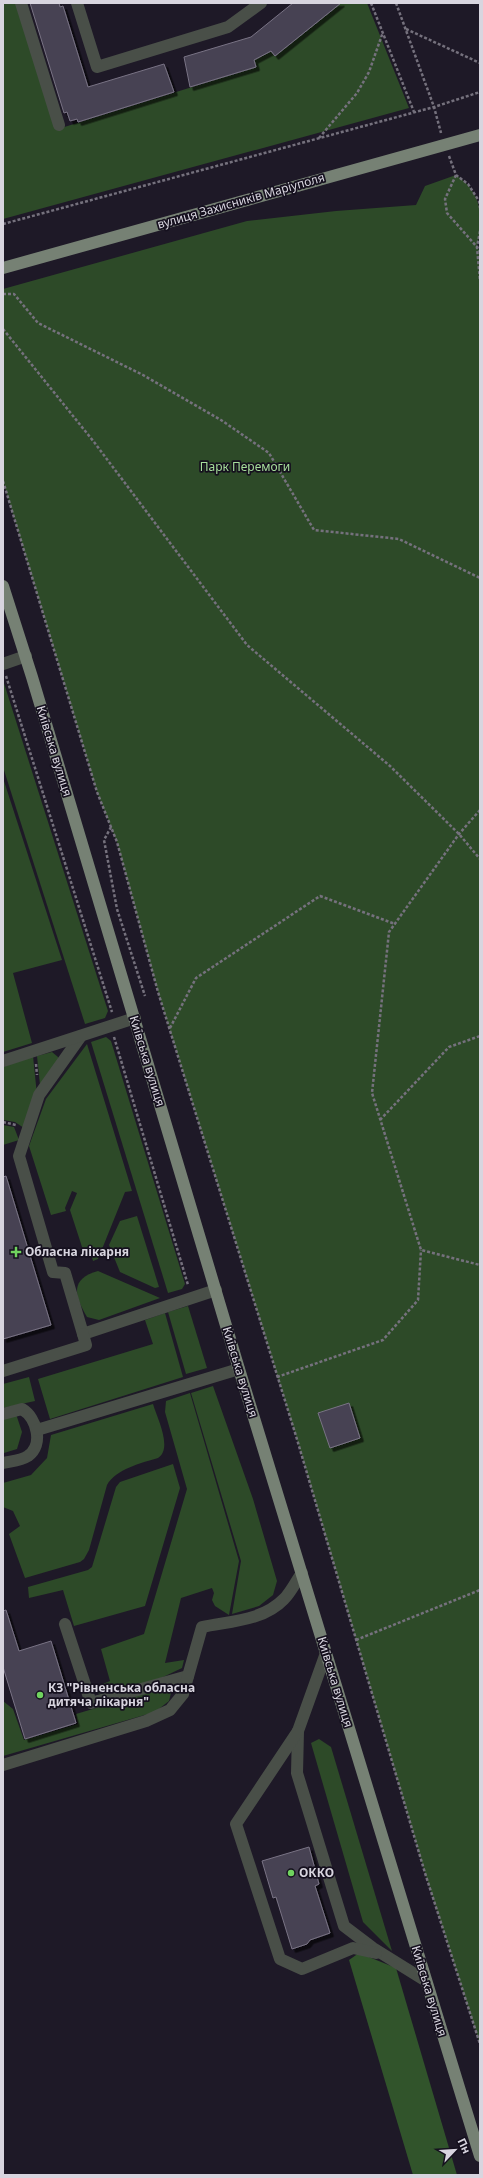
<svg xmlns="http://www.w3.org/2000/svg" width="483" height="2178" font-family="'Noto Sans',sans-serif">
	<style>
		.green { fill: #2d4a28 }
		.forest { fill: #31542b }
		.building { fill: #474252; stroke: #797385; filter: url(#shadow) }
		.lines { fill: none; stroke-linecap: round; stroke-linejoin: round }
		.path { stroke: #75717d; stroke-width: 2.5; stroke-dasharray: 3 2; stroke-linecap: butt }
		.minor { stroke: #494f48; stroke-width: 12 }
		.major { stroke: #768174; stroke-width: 12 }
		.poi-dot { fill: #70d35f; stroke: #15101e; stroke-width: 1.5 }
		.labels { text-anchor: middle; stroke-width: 3.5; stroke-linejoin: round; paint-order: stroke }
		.street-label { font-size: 12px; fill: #d8d5df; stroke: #15101e }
		.park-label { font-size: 12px; fill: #a6de9b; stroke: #15101e }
		.poi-label { font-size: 12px; font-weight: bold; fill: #d8d5df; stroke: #15101e; text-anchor: start }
	</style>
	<defs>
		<filter id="shadow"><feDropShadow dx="3.5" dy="3.5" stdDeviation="0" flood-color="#0009"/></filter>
	</defs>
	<rect width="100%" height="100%" fill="#1e1927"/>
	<g class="green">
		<path d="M 3,3 L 18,3 L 58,129 L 256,67 L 254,60 L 271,51 L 275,56 L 341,3 L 367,3 L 409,108 L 3,219 Z"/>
		<path d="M 456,175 C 483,193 483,217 477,247 L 480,252 L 480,2044 L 425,1873 L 296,1436 L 158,992 L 117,842 L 97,792 L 3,481 L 3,289 L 247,221 L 336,211 L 416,205 L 425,186 Z"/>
		<path d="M 3,680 L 108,1011 L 105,1018 L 85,1024 L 3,767 Z"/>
		<path d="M 3,778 L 62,960 L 13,973 L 32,1043 L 3,1052 Z"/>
		<path d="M 106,1037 L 111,1041 L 185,1284 L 182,1289 L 168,1293 L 91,1042 Z"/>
		<path d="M 87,1044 L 132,1191 L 125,1192 L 98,1259 L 93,1261 L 89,1247 L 83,1250 L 70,1210 L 77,1193 L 72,1191 L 65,1208 L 66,1211 L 51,1215 L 29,1146 L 46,1099 Z"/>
		<path d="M 52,1052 L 58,1057 L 58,1060 L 40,1085 L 37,1056 Z"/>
		<path d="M 33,1056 L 37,1095 L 24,1128 L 15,1122 L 3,1120 L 3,1067 Z"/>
		<path d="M 3,1125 L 14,1127 L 19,1140 L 3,1145 Z"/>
		<path d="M 137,1216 L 159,1287 L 155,1288 L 120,1272 L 109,1245 L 120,1221 Z"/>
		<path d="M 98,1271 L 160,1298 L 99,1320 L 87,1317 C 74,1295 70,1279 98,1271 Z"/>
		<path d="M 188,1306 L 207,1368 L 186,1374 L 168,1312 Z"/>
		<path d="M 165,1313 L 183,1377 L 50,1419 L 38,1379 L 153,1344 L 145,1320 Z"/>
		<path d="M 29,1377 L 35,1401 L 3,1408 L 3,1384 Z"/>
		<path d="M 213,1386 L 253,1499 L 277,1581 L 273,1595 L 259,1606 L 232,1614 L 241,1561 L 191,1393 Z"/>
		<path d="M 190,1393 L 239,1561 L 229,1615 L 215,1606 L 212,1600 L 214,1593 L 212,1588 L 181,1598 L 165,1663 L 184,1660 L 182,1668 L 161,1678 L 105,1694 L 95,1693 L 93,1688 L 110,1681 L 101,1649 L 144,1634 L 187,1489 L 165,1412 L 166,1401 Z"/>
		<path d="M 153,1404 C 157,1418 173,1448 158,1458 C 141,1463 116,1469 107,1485 L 89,1550 L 84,1559 L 80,1562 L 25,1578 L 9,1534 L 20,1526 L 13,1511 L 3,1507 L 3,1483 L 31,1475 L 47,1458 L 51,1435 Z"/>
		<path d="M 16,1414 L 22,1432 L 17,1449 L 4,1453 L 3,1418 Z"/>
		<path d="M 173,1464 L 180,1488 L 145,1606 L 74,1626 L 63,1590 L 29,1598 L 28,1587 L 88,1570 L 92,1567 L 116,1487 L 120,1482 Z"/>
		<path d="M 173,1685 L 169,1701 L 155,1712 L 3,1756 L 3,1701 L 13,1709 L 24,1740 L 78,1724 L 76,1714 Z"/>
		<path d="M 319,1739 L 331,1747 L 392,1951 L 363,1922 L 311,1743 Z"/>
	</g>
	<path class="forest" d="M 359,1953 L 396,1968 L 457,2175 L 413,2175 L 349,1960 Z"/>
	<g class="building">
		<path d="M 30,3 L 59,3 L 60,7 L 63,6 L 88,87 L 164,64 L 174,92 L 78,122 L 77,119 L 70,121 L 67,112 L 64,113 Z"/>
		<path d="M 293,3 L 341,3 L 275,56 L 271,51 L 254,60 L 256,67 L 190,87 L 184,57 L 251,37 Z"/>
		<path d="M 6,1176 L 51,1325 L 3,1339 L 3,1177 Z"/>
		<path d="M 349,1403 L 360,1438 L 330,1448 L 318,1413 Z"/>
		<path d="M 6,1610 L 19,1651 L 51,1641 L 76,1723 L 25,1739 L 3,1667 L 3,1611 Z"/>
		<path d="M 309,1847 L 319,1884 L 315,1886 L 330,1933 L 310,1940 L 307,1944 L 292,1949 L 276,1897 L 273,1898 L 262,1861 Z"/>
	</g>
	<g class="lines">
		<g class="path">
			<path d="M 371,3 L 414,112"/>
			<path d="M 396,3 L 434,107 L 441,133"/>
			<path d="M 406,29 L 480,63"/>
			<path d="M 319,138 L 357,93 L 369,72 L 383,32"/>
			<path d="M 449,156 L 456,175 L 468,184 L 479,201 L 480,208"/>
			<path d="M 456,175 L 445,199 L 447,213 L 477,247 L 480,281"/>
			<path d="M 3,224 L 434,107 L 480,92"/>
			<path d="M 480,231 L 477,247 L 480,252"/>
			<path d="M 3,294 L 14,294 L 38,323 L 143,375 L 221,420 L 269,453 L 314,530 L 399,539 L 480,578"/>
			<path d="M 3,329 L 94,442 L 247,645 L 390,766 L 459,834 L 480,859"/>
			<path d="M 3,481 L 97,792 L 117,842 L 158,992 L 296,1436 L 425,1873 L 480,2044"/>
			<path d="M 6,676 L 112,1012"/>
			<path d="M 480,810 L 459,834 L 389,932 L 372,1093 L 421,1250 L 480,1265"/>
			<path d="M 111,827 L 104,840 L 117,909 L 145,996"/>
			<path d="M 170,1028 L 196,978 L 320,896 L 395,924"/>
			<path d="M 114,1037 L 188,1285"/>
			<path d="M 36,1064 L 37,1075"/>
			<path d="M 380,1120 L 449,1047 L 480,1036"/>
			<path d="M 3,1122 L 16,1125"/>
			<path d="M 277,1377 L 383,1340 L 418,1300 L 421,1250"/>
			<path d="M 356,1640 L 480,1590"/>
		</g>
		<g class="minor">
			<path d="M 21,3 L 59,125"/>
			<path d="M 77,3 L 97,67 L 228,27 L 261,3"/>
			<path d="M 3,664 L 26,656"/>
			<path d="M 81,1036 L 39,1095 L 19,1156 L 53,1272 L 65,1273 L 83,1334 L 216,1290"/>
			<path d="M 3,1061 L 135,1018"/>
			<path d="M 3,1371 L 86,1345 L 83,1334"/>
			<path d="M 3,1414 L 22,1409 C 37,1418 44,1445 28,1456 C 20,1461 11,1461 3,1463"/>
			<path d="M 37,1430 L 239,1369"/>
			<path d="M 65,1624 L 91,1703 L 188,1676"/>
			<path d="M 326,1653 L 298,1731 L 297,1773 L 344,1926 L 373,1948 L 426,1981"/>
			<path d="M 298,1731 L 236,1824 L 280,1959 L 302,1969 L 353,1948 L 376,1953"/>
			<path d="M 3,1765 L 146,1721 L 170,1710 L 183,1694 L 202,1627 C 230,1621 263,1621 284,1599 C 291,1592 296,1581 302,1573"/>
		</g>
		<g class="major">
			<path d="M 3,268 L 480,135"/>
			<path d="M 3,586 L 32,677 L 239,1369 L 480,2156"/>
		</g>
	</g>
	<g class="poi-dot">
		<path d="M14 1246h4v4h4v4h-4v4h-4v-4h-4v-4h4z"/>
		<circle cx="40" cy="1695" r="4"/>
		<circle cx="291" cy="1873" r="4"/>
	</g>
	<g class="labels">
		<g class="street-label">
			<text transform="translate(241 201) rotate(-16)" y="4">вулиця Захисників Маріуполя</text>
			<text transform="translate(54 751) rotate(73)" y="4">Київська вулиця</text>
			<text transform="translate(147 1061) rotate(73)" y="4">Київська вулиця</text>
			<text transform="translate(240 1372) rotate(73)" y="4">Київська вулиця</text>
			<text transform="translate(335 1682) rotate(73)" y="4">Київська вулиця</text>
			<text transform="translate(429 1991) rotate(73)" y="4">Київська вулиця</text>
		</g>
		<g class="park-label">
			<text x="245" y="471">Парк Перемоги</text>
		</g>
		<g class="poi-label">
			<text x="25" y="1256">Обласна лікарня</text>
			<text x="48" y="1692">КЗ "Рівненська обласна<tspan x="48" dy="14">дитяча лікарня"</tspan></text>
			<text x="299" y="1877">ОККО</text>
		</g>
	</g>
	<rect width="483" height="2178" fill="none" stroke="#d8d5df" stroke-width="8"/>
	<g transform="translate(455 2150) rotate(65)" stroke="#15101e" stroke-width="3" paint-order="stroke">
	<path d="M0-3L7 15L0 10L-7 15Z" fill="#d8d5df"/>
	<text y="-6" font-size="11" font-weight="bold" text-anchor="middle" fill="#d8d5df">Пн</text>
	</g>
</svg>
